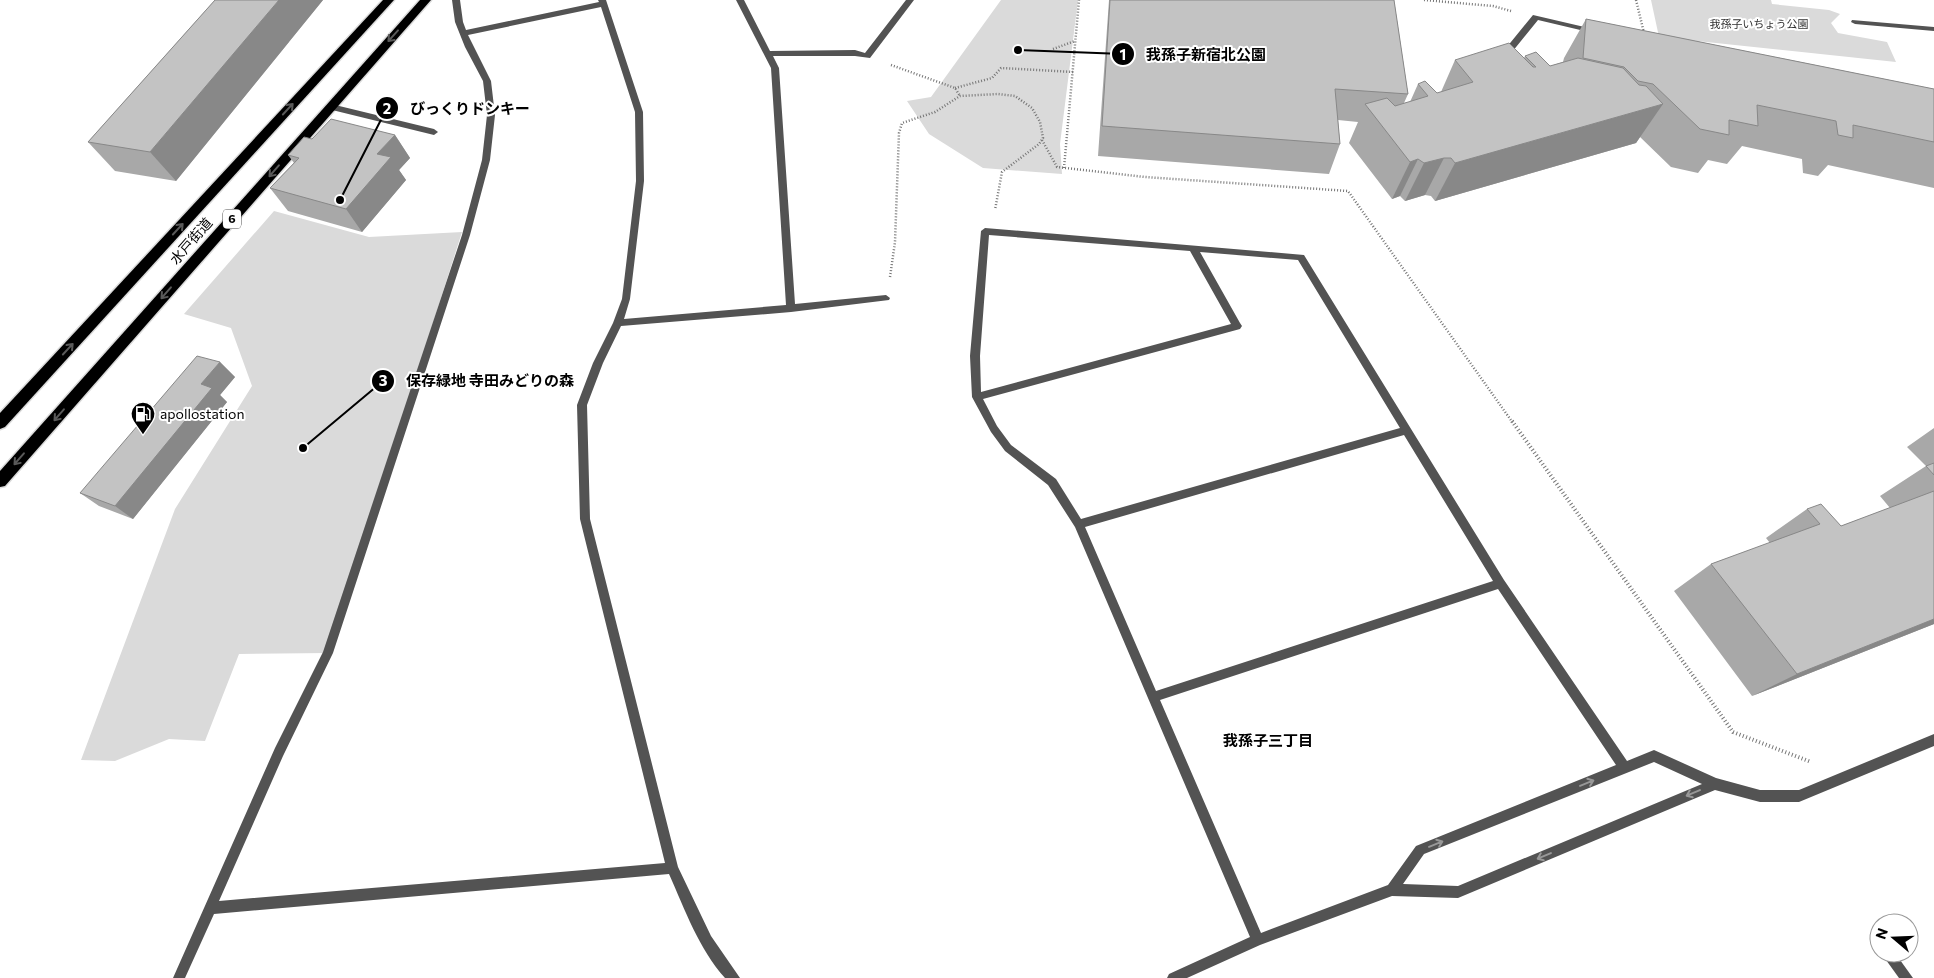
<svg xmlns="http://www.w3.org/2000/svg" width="1934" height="978" font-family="Commissioner,'Noto Sans JP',sans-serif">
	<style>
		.green { fill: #dadada }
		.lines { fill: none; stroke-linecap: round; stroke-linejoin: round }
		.highway-casing { stroke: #dbdbdb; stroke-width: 3 }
		.path-far1 { stroke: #757575; stroke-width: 2.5; stroke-dasharray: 1 2; stroke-linecap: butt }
		.path { stroke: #757575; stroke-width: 4; stroke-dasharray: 1 2.5; stroke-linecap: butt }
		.lane { fill: #535353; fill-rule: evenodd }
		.street { fill: #535353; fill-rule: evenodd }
		.highway { fill: #000; fill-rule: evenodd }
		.wall { fill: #a8a8a8 }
		.shaded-wall { fill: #888 }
		.building { fill: #c3c3c3; stroke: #888 }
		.oneway { stroke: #595959 }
		.oneway2 { stroke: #989898 }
		.labels { text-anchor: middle; stroke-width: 4; stroke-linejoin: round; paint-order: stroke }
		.far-park-label { font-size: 11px; fill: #313131; stroke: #fff }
		.shield { fill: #fff; stroke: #4c4c4c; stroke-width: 1 }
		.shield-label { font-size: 12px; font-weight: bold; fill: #000 }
		.street-label { font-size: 14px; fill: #000; stroke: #fff }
		.poi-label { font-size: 14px; fill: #000; stroke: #fff; text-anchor: start }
		.neighbourhood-label { font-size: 15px; font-weight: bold; fill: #000; stroke: #fff }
		.leader { fill: none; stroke: #000; stroke-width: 2 }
		.callout-dot { fill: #000; stroke: #fff; stroke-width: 2 }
		.mark-label { font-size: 15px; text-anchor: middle; font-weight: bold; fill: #fff }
		.callout-label { font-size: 15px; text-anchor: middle; font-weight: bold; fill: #000; stroke: #fff; stroke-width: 4; stroke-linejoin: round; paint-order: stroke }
	</style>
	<rect width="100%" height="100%" fill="#fff"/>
	<g class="green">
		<path d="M 1001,0 L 1078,0 L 1060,144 L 1062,174 L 983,168 L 929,134 L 907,101 L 931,97 Z"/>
		<path d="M 1651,0 L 1771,0 L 1772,4 L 1829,10 L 1840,14 L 1831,23 L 1838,33 L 1887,42 L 1896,62 L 1659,37 Z"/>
		<path d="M 274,211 L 369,237 L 462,232 L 328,653 L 239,654 L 205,741 L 169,739 L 115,761 L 81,760 L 175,509 L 252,386 L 231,328 L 184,314 Z"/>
	</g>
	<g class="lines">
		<defs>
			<g id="highway">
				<path d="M 383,0 L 394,0 L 5,427 L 0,429 L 0,413 Z"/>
				<path d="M 420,0 L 431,0 L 5,486 L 0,487 L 0,471 Z"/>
			</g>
		</defs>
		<use href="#highway" class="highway-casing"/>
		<g class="path-far1">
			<path d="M 1424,0 L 1493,6 L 1511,11"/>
			<path d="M 1636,0 L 1644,33"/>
			<path d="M 1053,49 L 1075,41"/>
			<path d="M 891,65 L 955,88 L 960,96"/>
			<path d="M 955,88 L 992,78 L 1001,68 L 1073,72"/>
			<path d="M 1042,140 L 1057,167 L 1145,177 L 1348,191 L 1513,423"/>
			<path d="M 1064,168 L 1079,0"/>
			<path d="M 890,277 L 895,242 L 899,133 L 902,123 L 935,112 L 960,96 L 998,94 L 1015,96 L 1032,108 L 1040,122 L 1043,138 L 1039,144 L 1002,172 L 995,210"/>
		</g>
		<path class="path" d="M 1512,421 L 1733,732 L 1811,762"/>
		<path class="lane" d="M 331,104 L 434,129 L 438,132 L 434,135 L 328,109 L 327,107 Z"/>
		<g class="street">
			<path d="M 452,0 L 460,0 L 463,22 L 466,30 L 599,2 L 598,0 L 606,0 L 643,112 L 644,181 L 630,299 L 624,319 L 786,305 L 771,68 L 736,0 L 744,0 L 770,51 L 855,50 L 865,53 L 906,0 L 914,0 L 870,58 L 855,56 L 773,56 L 779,68 L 795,304 L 886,295 L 890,298 L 889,300 L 791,312 L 621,326 L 603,363 L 587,405 L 590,519 L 678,867 L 711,936 L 740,978 L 725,978 C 699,949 685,910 669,874 L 214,914 L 185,978 L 173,978 L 275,748 L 323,652 L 462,235 L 482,160 L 487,115 L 483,81 L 465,47 L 455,22 ZM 601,7 L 635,112 L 636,181 L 622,299 L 613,323 L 593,363 L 577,405 L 580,519 L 665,863 L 219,901 L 283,756 L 333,653 L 470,235 L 490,160 L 495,115 L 491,81 L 468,35 Z"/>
			<path d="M 1533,15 L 1593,29 L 1597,31 L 1593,33 L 1538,20 L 1508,57 L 1502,57 L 1502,53 Z"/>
			<path d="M 1852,20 L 1934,27 L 1934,31 L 1855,24 L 1851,22 Z"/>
			<path d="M 985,228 L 1304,255 L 1504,580 L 1627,761 L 1654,750 L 1716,778 L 1760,790 L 1799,790 L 1934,734 L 1934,746 L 1799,802 L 1760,802 L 1715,790 L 1458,898 L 1392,896 L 1260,945 L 1187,978 L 1167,978 L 1169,974 L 1250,937 L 1075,527 L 1048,485 L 1005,451 L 991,432 L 972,397 L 970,356 L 981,231 ZM 989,235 L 1190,251 L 1231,324 L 981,392 L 980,356 ZM 1200,252 L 1298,260 L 1400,428 L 1081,519 L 1056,479 L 1011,445 L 997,426 L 983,399 L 1240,329 L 1242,326 L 1240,323 ZM 1404,435 L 1493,581 L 1156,691 L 1085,527 ZM 1498,589 L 1616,765 L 1416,846 L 1388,885 L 1261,933 L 1160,700 ZM 1654,762 L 1702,784 L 1458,886 L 1403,884 L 1424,854 Z"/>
			<path d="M 1881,953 L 1895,953 L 1913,978 L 1899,978 Z"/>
		</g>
		<use href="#highway" class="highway"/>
	</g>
	<g class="wall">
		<path d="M 215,0 L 323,0 L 176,181 L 115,171 L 88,142 Z"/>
		<path d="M 1109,0 L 1394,0 L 1408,94 L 1404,103 L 1410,102 L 1418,84 L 1437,93 L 1441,92 L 1455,60 L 1524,58 L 1525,56 L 1550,66 L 1563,62 L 1564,58 L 1586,19 L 1934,89 L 1934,188 L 1828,165 L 1818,176 L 1803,173 L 1802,159 L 1742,146 L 1727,164 L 1708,160 L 1698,173 L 1671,167 L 1640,137 L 1636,143 L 1435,201 L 1431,196 L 1425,195 L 1405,201 L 1400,196 L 1392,199 L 1349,143 L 1358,122 L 1338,120 L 1340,144 L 1329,174 L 1098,156 Z"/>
		<path d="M 395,135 L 410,158 L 399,170 L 406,180 L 362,232 L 288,211 L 270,188 L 294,163 L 288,155 L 312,139 Z"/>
		<path d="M 220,362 L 235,377 L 220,395 L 227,402 L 133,519 L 99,506 L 80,493 Z"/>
		<path d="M 1934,428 L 1934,624 L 1752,696 L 1674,591 L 1711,564 L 1770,543 L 1766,538 L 1807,509 L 1841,526 L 1890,508 L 1880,496 L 1926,466 L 1907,447 Z"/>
	</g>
	<g class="shaded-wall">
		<path d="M 279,0 L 323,0 L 176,181 L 150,152 Z"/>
		<path d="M 1663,104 L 1636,143 L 1435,201 L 1455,163 Z"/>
		<path d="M 395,135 L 410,158 L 399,170 L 406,180 L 362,232 L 346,209 L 377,154 Z"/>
		<path d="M 1444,158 L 1425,195 L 1405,201 L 1424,163 Z"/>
		<path d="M 1418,159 L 1400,196 L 1392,199 L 1410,162 Z"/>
		<path d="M 220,362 L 235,377 L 220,395 L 227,402 L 133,519 L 115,506 L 201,384 Z"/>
		<path d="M 1934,619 L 1934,624 L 1752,696 L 1797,674 Z"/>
	</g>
	<g class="building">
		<path d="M 215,0 L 279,0 L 150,152 L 88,142 Z"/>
		<path d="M 1110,0 L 1394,0 L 1408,94 L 1335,89 L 1340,144 L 1102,126 Z"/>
		<path d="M 1586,19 L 1934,89 L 1934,142 L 1853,125 L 1853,138 L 1838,135 L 1836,121 L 1757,105 L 1758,126 L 1729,120 L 1729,135 L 1700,129 L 1653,84 L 1638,81 L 1624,67 L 1583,58 Z"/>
		<path d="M 1509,43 L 1533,67 L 1536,67 L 1525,56 L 1536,52 L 1550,66 L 1578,58 L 1623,68 L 1639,85 L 1646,86 L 1663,104 L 1455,163 L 1451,158 L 1444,158 L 1424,163 L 1418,159 L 1410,162 L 1365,104 L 1387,98 L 1395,106 L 1428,96 L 1418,84 L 1425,81 L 1437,93 L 1473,82 L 1455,60 Z"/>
		<path d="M 331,119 L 395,135 L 377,154 L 391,157 L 346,209 L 270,188 L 299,158 L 288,155 L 304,137 L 312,139 Z"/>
		<path d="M 197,356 L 220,362 L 201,384 L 212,388 L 115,506 L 80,493 Z"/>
		<path d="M 1934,463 L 1934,475 L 1926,466 Z"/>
		<path d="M 1934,491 L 1934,619 L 1797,674 L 1711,564 L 1820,524 L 1807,509 L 1821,504 L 1841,526 Z"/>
	</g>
	<defs><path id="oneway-shaft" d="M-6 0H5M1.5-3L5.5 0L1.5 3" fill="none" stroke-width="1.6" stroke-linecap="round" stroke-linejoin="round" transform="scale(1.25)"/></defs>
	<g class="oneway">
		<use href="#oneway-shaft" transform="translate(393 36) rotate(132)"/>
		<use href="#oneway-shaft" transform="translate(288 109) rotate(-47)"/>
		<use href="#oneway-shaft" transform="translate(274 171) rotate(131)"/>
		<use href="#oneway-shaft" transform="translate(178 229) rotate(-47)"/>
		<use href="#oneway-shaft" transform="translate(166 293) rotate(131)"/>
		<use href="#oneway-shaft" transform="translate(68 349) rotate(-47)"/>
		<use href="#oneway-shaft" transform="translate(59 415) rotate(131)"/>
		<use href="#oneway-shaft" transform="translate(19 459) rotate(131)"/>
	</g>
	<g class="oneway2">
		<use href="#oneway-shaft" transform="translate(1587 783) rotate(-22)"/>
		<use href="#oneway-shaft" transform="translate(1693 793) rotate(157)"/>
		<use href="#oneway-shaft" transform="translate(1436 844) rotate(-22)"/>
		<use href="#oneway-shaft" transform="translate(1544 856) rotate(157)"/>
	</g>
	<defs>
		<symbol id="fuel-pin" viewBox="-11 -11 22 30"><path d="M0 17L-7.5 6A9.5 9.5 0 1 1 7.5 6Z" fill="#000" stroke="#fff"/><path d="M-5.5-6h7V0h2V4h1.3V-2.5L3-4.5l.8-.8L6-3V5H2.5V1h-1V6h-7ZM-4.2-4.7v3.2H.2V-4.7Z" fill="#fff"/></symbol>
	</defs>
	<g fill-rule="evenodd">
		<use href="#fuel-pin" x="129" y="400" width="28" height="38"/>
	</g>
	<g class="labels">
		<g class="far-park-label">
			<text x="1759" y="28">我孫子いちょう公園</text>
		</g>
		<rect class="shield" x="223" y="209.5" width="18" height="19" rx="4"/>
		<g class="shield-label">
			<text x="232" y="223">6</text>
		</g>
		<g class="street-label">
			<text transform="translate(191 241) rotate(-49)" y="5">水戸街道</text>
		</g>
		<g class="poi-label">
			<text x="160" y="419">apollostation</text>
		</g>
		<g class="neighbourhood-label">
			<text x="1268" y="746">我孫子三丁目</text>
		</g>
	</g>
	<path class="leader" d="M1018 50L1123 54M340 200L387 108M303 448L383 381"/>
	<g class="callout-dot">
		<circle cx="1018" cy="50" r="5"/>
		<circle cx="340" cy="200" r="5"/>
		<circle cx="303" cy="448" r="5"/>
		<circle cx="1123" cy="54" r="12"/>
		<circle cx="387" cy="108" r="12"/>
		<circle cx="383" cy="381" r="12"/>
	</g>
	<g class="mark-label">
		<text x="1123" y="60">1</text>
		<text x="387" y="114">2</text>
		<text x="383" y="386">3</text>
	</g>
	<g class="callout-label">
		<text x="1206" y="60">我孫子新宿北公園</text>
		<text x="470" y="114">びっくりドンキー</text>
		<text x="490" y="386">保存緑地 寺田みどりの森</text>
	</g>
	<g transform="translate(1894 938) rotate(289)"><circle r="24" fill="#ffffff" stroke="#999999"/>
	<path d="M0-4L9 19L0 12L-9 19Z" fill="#000000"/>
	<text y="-8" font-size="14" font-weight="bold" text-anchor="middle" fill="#000000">N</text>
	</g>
</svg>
